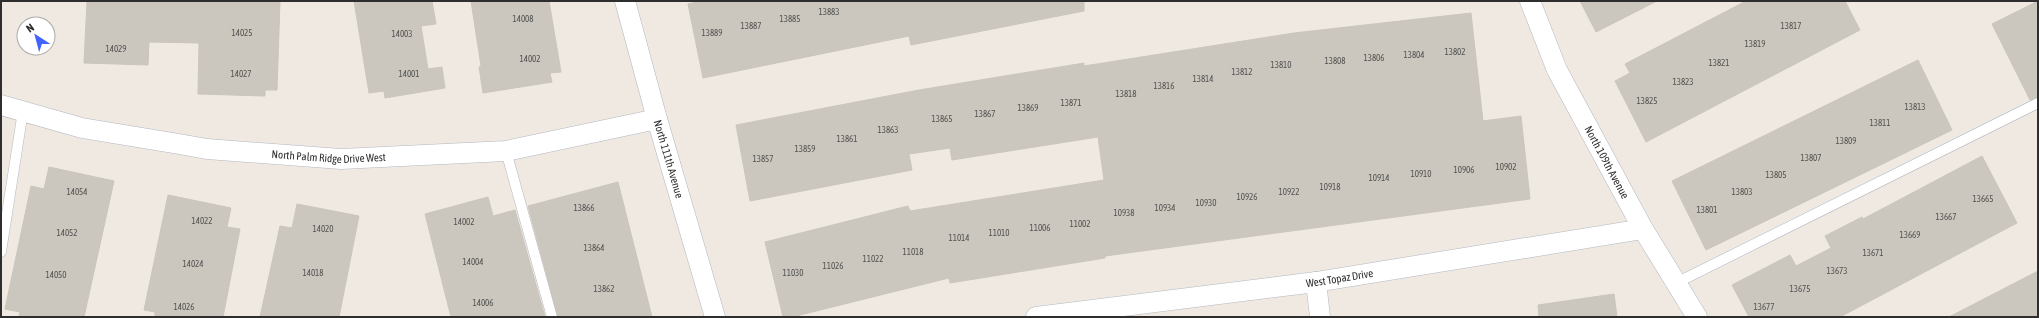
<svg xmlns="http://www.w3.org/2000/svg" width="2039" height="318" font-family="'Asap Condensed',sans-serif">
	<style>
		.building { fill: #cbc7bf; stroke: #cbc5ba }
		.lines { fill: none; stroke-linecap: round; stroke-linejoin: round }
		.service-casing { stroke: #b4b7c1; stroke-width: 11 }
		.minor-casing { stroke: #b4b7c1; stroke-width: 21 }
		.service { stroke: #fff; stroke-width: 10 }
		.minor { stroke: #fff; stroke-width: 20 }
		.labels { text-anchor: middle; stroke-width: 3.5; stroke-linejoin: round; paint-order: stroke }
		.number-label { font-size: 9px; fill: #555452 }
		.street-label { font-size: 11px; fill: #2e2e2e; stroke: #fff }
	</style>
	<rect width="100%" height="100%" fill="#efe9e1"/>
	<g class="building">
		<path d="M 87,1 L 280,1 L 277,90 L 265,90 L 265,96 L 198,94 L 199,43 L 149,42 L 148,65 L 84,63 Z"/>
		<path d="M 354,1 L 432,1 L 436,24 L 421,26 L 428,69 L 442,67 L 445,88 L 385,98 L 384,91 L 369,93 Z"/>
		<path d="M 471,1 L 549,1 L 561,72 L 550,73 L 552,82 L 483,93 L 479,67 L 481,66 Z"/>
		<path d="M 701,1 L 1084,1 L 1084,11 L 911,45 L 909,36 L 703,78 L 688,4 Z"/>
		<path d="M 1580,1 L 1657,1 L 1596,32 Z"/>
		<path d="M 1746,1 L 1845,1 L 1860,30 L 1646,142 L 1615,81 L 1630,73 L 1625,64 Z"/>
		<path d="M 2038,1 L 2038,97 L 2030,100 L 1992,24 Z"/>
		<path d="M 1471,13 L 1483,121 L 1521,116 L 1530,199 L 1105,256 L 1105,258 L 950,283 L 949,278 L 792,317 L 783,317 L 765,242 L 908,206 L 910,211 L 1104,180 L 1098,137 L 952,160 L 950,148 L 909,154 L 912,170 L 750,201 L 736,125 L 919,90 L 1084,63 L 1084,66 L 1294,33 Z"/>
		<path d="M 1918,60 L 1952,130 L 1706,250 L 1672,181 Z"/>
		<path d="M 1982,156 L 2017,223 L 1840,317 L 1749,317 L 1732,285 L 1790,255 L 1796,266 L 1831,248 L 1825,236 L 1862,217 L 1863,219 Z"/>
		<path d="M 49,167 L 114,181 L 84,317 L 19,317 L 20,312 L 5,309 L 31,186 L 44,189 Z"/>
		<path d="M 618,182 L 652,317 L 558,317 L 528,206 Z"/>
		<path d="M 168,195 L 231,208 L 227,227 L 240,229 L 223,317 L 155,317 L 155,312 L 144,310 Z"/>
		<path d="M 488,197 L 493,216 L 515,210 L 545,317 L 451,317 L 425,214 Z"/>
		<path d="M 297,204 L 359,216 L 339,317 L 260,317 L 280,226 L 292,228 Z"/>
		<path d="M 2038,271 L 2038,317 L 1949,317 Z"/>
		<path d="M 1614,294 L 1617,317 L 1539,317 L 1538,305 Z"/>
	</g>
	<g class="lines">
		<defs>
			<g id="service">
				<path d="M 506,151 L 552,317"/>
				<path d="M 1,252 L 23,111"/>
				<path d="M 1676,283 L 2038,103"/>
			</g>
			<g id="minor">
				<path id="s1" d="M 625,1 L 657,119 L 715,317"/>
				<path id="s2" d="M 1530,1 L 1557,70 L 1643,229 L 1697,317"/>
				<path id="s3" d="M 1,105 L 82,128 L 179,144 L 207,149 L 341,159 L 506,151 L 657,119"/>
				<path d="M 1316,282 L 1320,317"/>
				<path id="s4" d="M 1036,317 L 1316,282 L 1643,229"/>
			</g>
		</defs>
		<use href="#service" class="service-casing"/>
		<use href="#minor" class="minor-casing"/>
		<use href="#service" class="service"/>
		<use href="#minor" class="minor"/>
	</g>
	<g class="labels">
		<g class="number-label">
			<text x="829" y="15">13883</text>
			<text x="523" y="22">14008</text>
			<text x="790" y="22">13885</text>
			<text x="751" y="29">13887</text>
			<text x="1791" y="29">13817</text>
			<text x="242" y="36">14025</text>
			<text x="712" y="36">13889</text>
			<text x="402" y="37">14003</text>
			<text x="1755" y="47">13819</text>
			<text x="116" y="52">14029</text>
			<text x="1455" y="55">13802</text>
			<text x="1414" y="58">13804</text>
			<text x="1374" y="61">13806</text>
			<text x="530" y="62">14002</text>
			<text x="1335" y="64">13808</text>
			<text x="1719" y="66">13821</text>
			<text x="1281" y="68">13810</text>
			<text x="1242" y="75">13812</text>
			<text x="241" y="77">14027</text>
			<text x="409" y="77">14001</text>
			<text x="1203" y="82">13814</text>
			<text x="1683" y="85">13823</text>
			<text x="1164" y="89">13816</text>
			<text x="1126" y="97">13818</text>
			<text x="1647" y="104">13825</text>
			<text x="1071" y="106">13871</text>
			<text x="1915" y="110">13813</text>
			<text x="1028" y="111">13869</text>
			<text x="985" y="117">13867</text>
			<text x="942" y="122">13865</text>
			<text x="1880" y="126">13811</text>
			<text x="888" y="133">13863</text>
			<text x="847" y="142">13861</text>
			<text x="1846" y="144">13809</text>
			<text x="805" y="152">13859</text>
			<text x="1811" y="161">13807</text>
			<text x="763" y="162">13857</text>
			<text x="1506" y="170">10902</text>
			<text x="1464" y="173">10906</text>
			<text x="1421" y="177">10910</text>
			<text x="1776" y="178">13805</text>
			<text x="1379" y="181">10914</text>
			<text x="1330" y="190">10918</text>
			<text x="77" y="195">14054</text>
			<text x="1289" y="195">10922</text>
			<text x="1742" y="195">13803</text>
			<text x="1247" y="200">10926</text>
			<text x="1983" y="202">13665</text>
			<text x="1206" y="206">10930</text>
			<text x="584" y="211">13866</text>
			<text x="1165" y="211">10934</text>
			<text x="1707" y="213">13801</text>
			<text x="1124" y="216">10938</text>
			<text x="1946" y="220">13667</text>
			<text x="202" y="224">14022</text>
			<text x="464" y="225">14002</text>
			<text x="1080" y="227">11002</text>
			<text x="1040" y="231">11006</text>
			<text x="323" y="232">14020</text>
			<text x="67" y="236">14052</text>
			<text x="999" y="236">11010</text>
			<text x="1910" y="238">13669</text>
			<text x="959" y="241">11014</text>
			<text x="594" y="251">13864</text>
			<text x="913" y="255">11018</text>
			<text x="1873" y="256">13671</text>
			<text x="873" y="262">11022</text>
			<text x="473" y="265">14004</text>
			<text x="193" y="267">14024</text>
			<text x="833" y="269">11026</text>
			<text x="1837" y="274">13673</text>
			<text x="313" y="276">14018</text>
			<text x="793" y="276">11030</text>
			<text x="56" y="278">14050</text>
			<text x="604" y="292">13862</text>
			<text x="1800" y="292">13675</text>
			<text x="483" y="306">14006</text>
			<text x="184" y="310">14026</text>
			<text x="1764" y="310">13677</text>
		</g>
		<g class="street-label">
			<text dy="4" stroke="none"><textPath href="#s3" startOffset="333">North Palm Ridge Drive West</textPath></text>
			<text dy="4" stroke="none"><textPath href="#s1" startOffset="164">North 111th Avenue</textPath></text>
			<text dy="4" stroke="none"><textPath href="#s2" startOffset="179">North 109th Avenue</textPath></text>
			<text dy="4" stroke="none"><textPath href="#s4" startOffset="306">West Topaz Drive</textPath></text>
		</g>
	</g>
	<rect width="2039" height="318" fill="none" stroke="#2e2e2e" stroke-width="4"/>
	<g transform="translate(36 36) rotate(324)"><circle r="19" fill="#ffffff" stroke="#ababab"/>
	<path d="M0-3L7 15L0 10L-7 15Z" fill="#4264fb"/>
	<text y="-6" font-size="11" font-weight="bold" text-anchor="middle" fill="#2e2e2e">N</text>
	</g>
</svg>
